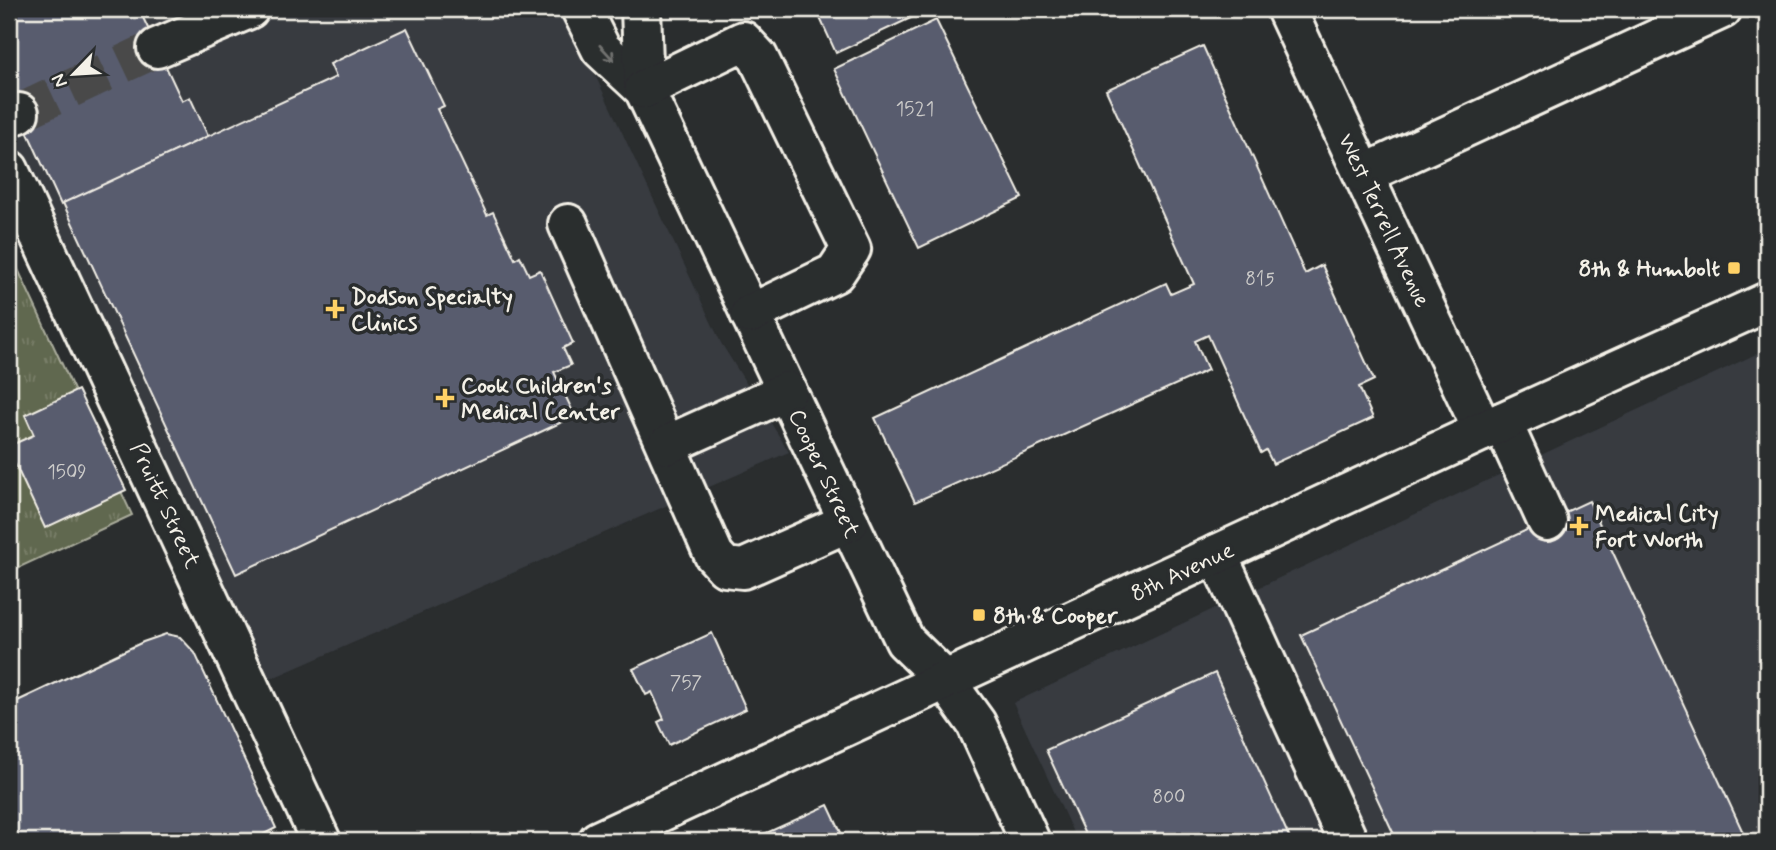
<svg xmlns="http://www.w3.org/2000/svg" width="1776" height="850" font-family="Mynerve,sans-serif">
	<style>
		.built { fill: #383b41 }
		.grass { fill: url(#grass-tufts); stroke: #aaac9c; stroke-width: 2 }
		.building { fill: #595c6e; stroke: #f4f1e8; stroke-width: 2 }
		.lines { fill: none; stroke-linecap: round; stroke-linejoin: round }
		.minor-tunnel { stroke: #484a4a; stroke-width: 38; stroke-dasharray: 38 19; stroke-linecap: butt }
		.minor-casing { stroke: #f4f1e8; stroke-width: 44 }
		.major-casing { stroke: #f4f1e8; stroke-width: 44 }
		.minor { stroke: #2a2d2e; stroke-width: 38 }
		.major { stroke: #2a2d2e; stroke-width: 38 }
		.oneway { stroke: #71726f }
		.poi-dot { fill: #ffd166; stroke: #2a2d2e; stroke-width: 2.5 }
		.labels { text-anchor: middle; stroke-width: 7; stroke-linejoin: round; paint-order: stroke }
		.number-label { font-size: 19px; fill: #cdccca }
		.street-label { font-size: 23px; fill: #f4f1e8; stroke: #2a2d2e }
		.poi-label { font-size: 23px; font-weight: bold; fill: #f4f1e8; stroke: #2a2d2e; text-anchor: start }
	</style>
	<defs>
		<pattern id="grass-tufts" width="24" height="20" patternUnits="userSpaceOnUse" patternTransform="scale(1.75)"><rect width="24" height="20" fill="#61684f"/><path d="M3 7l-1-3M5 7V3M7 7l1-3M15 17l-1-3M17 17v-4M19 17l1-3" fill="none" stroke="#787e68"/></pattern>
	</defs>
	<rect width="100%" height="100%" fill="#2a2d2e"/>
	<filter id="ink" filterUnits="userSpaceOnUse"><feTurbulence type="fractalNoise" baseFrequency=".0143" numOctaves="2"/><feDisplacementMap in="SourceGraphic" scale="14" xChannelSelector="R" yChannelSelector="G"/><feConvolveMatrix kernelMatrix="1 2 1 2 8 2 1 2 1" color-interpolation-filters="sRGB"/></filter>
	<g filter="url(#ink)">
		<g class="built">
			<path d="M 9,9 L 564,9 L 721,343 L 789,452 L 268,680 L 9,134 Z"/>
			<path d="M 1767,349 L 1767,841 L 1077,841 L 1013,703 Z"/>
		</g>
		<path class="grass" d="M 9,250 L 132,515 L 9,572 Z"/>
		<g class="building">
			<path d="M 9,9 L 139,9 L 182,101 L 190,97 L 208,136 L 61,205 L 9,92 Z"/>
			<path d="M 841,9 L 930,9 L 836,53 L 820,18 Z"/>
			<path d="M 936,20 L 1022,198 L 919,248 L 834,69 Z"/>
			<path d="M 407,28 L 444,106 L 437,109 L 487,215 L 493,212 L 515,259 L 520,256 L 529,275 L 540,270 L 573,343 L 563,348 L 571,365 L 554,372 L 575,416 L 236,574 L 63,203 L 336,77 L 330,64 Z"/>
			<path d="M 1203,46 L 1305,274 L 1322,265 L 1374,380 L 1359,387 L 1373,418 L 1273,464 L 1266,450 L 1261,453 L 1208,335 L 1195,341 L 1208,370 L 915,502 L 875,418 L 1166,283 L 1171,294 L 1194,284 L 1106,90 Z"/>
			<path d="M 78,390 L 126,490 L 45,528 L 9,451 L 9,446 L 34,435 L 25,415 Z"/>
			<path d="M 1589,501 L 1747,841 L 1397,841 L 1301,635 Z"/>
			<path d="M 712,633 L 746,709 L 669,745 L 658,722 L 664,719 L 652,692 L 646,695 L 633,669 Z"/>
			<path d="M 166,634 L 180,637 L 195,653 L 276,828 L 264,834 L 261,841 L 9,841 L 9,705 L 143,642 Z"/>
			<path d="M 1215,673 L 1291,841 L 1088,841 L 1046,750 Z"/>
			<path d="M 828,805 L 845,841 L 749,841 Z"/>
		</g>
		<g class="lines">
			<path class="minor-tunnel" d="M 19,113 L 157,48"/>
			<defs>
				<g id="minor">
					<path d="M 581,9 L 601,49 L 644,89 L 905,641 L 945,680 L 976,723 L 1030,841"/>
					<path d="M 641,9 L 644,89"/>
					<path d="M 1286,9 L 1483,431"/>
					<path d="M 157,48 L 249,9"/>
					<path d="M 644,89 L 743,41 L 758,57 L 851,249 L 835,273 L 750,314"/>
					<path d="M 9,117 L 19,113"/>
					<path d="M 9,170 L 321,841"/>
					<path d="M 1364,174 L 1722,9"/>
					<path d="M 568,224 L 714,555 L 725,567 L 743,569 L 849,522"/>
					<path d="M 1502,422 L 1547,521"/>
					<path d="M 667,445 L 787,391"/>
					<path d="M 1217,554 L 1348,841"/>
				</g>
				<path id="major" d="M 598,841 L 1502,422 L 1767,302"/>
			</defs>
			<use href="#minor" class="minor-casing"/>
			<use href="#major" class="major-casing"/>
			<use href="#minor" class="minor"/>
			<use href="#major" class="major"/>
		</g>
		<defs><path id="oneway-shaft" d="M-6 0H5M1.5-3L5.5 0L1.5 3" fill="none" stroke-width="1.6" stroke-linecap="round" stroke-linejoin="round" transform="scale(1.75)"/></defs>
		<use class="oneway" href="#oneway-shaft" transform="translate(607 53) rotate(47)"/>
	</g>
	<g class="poi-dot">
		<rect x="1727" y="261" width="14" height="14" rx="3.5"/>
		<path d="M331.5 298.5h7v7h7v7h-7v7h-7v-7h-7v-7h7z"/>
		<path d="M441.5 387.5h7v7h7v7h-7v7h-7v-7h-7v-7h7z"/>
		<path d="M1575.5 515.5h7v7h7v7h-7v7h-7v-7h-7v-7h7z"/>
		<rect x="972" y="608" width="14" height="14" rx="3.5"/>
	</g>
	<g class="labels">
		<g class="number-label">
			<text x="915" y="115">1521</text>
			<text x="1260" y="285">815</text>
			<text x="67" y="478">1509</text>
			<text x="686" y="689">757</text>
			<text x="1169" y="803">800</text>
		</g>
		<g class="street-label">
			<text transform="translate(1385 220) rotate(65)" y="8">West Terrell Avenue</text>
			<text transform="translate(825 473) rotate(65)" y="8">Cooper Street</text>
			<text transform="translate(166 505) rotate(65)" y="8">Pruitt Street</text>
			<text transform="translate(1182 571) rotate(-25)" y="8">8th Avenue</text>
		</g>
		<g class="poi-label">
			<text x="1720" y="276" text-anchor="end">8th &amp; Humbolt</text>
			<text x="351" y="304">Dodson Specialty<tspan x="351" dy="26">Clinics</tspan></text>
			<text x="461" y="393">Cook Children's<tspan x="461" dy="26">Medical Center</tspan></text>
			<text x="1595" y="521">Medical City<tspan x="1595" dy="26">Fort Worth</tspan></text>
			<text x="993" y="623">8th &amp; Cooper</text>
		</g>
	</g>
	<rect width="1776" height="850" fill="none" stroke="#2a2d2e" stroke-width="35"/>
	<rect x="18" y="18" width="1741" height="815" fill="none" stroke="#f4f1e8" stroke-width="2.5" filter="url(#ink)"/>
	<g transform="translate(74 74) rotate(245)" stroke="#2a2d2e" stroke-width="5" paint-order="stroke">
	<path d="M0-5L12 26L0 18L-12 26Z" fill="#f4f1e8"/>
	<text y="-10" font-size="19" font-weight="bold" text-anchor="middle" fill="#f4f1e8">N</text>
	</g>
</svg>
